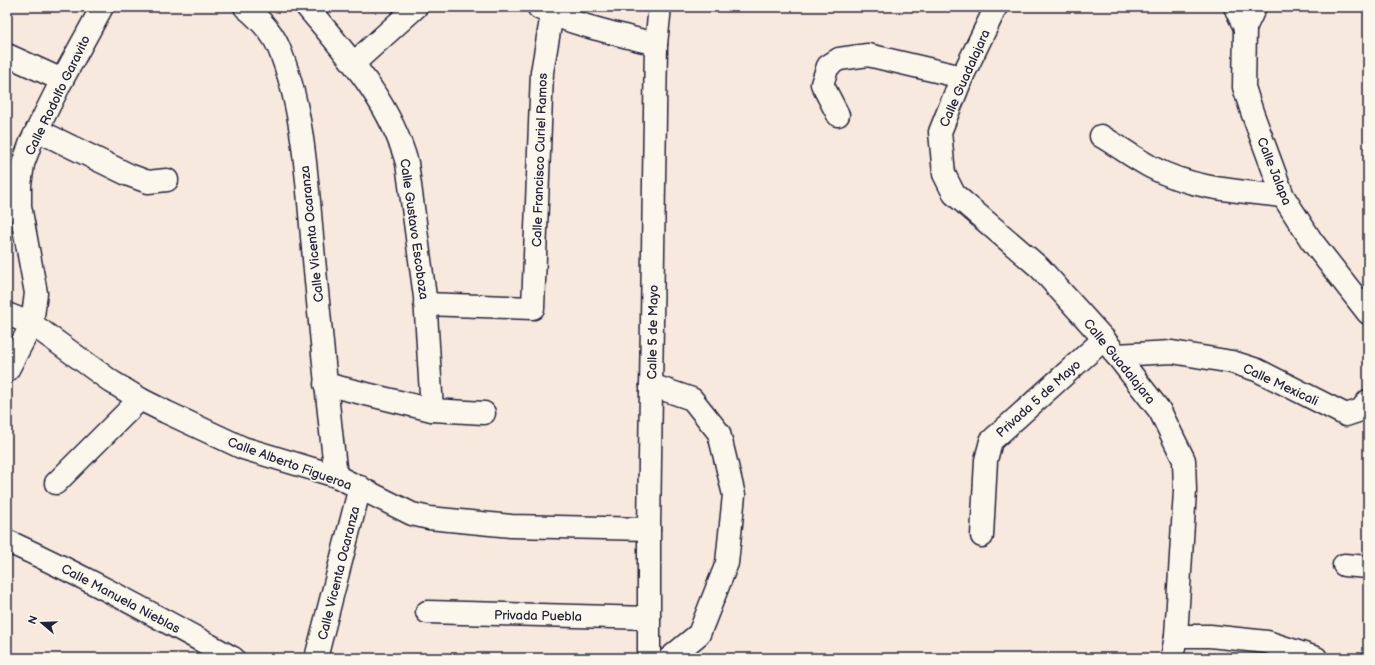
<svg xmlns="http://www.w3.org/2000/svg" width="1375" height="665" font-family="'Balsamiq Sans',sans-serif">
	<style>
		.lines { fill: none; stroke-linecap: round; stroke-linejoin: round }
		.minor-casing { stroke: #22223b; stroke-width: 25 }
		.minor { stroke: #fbf7ec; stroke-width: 22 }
		.labels { text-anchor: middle; stroke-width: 3.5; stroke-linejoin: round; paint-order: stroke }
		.street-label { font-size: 13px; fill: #22223b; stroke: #fbf7ec }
	</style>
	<rect width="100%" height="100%" fill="#f8e9de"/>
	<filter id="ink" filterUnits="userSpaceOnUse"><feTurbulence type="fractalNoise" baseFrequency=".025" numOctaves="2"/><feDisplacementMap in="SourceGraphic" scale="8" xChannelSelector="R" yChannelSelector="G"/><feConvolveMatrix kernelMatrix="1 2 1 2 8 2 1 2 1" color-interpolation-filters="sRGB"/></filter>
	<g filter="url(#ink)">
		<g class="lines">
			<defs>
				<g id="minor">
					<path d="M 245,7 C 258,18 271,30 278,46 C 304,107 307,183 313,248 C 320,324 327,400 336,476"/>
					<path d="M 307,7 C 347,55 390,102 407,163 L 425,297 L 432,410"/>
					<path d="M 996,7 L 962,77 L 940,132 L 944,174 L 954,194 L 1040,268 L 1104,339 L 1160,411 L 1184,460 L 1185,491 L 1176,636 L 1210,636 L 1267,642 L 1316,658"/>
					<path d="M 1235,7 L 1245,28 L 1244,87 L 1252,112 L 1283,196 L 1311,240 L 1368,313"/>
					<path d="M 539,8 C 576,26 617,34 656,44"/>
					<path d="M 1245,28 L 1255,7"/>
					<path d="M 7,55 L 62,80"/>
					<path d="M 354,63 L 416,7"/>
					<path d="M 838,115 L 822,84 L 828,66 L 839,59 L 868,55 L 962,77"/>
					<path d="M 37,130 L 129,175 L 148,182 L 167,180"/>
					<path d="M 1101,136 C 1118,146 1134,158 1151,167 C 1192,189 1238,191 1283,196"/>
					<path d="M 425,304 L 533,308 L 542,72 L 552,14"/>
					<path d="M 7,314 L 32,324 L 112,382 L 140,399 L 166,412 L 243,448 L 336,476 L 412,514 L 429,518 L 511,526 L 649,529"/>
					<path d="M 1116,355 L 1172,352 L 1232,362 L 1257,370 L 1346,415 L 1361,410 L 1368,401"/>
					<path d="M 7,371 L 32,324 L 36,293 L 20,206 L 20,185 L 23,164 L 31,142 L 62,80 L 102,7"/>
					<path d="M 325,384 L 432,410 L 484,413"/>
					<path d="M 651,385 L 692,399 L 719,433 L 734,495 L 727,563 L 699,634 L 670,658"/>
					<path d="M 56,483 L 140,399"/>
					<path d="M 982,536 L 986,460 L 991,441 L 1104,339"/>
					<path d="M 7,541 C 84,576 158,617 233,658"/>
					<path d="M 1344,565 L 1368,567"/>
					<path d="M 427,612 L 649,618"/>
					<path d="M 316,658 L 360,487"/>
					<path d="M 649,658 L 649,529 L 656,44 L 660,7"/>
					<path d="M 1172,658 L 1176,636"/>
				</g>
			</defs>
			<use href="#minor" class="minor-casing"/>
			<use href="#minor" class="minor"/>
		</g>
	</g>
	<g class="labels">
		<g class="street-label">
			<text transform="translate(964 78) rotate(-66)" y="5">Calle Guadalajara</text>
			<text transform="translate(57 95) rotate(-64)" y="5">Calle Rodolfo Garavito</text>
			<text transform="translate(539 160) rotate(-88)" y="5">Calle Francisco Curiel Ramos</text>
			<text transform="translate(1275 171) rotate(68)" y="5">Calle Jalapa</text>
			<text transform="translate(415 229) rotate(82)" y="5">Calle Gustavo Escoboza</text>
			<text transform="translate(311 234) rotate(-96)" y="5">Calle Vicenta Ocaranza</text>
			<text transform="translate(652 332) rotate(-89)" y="5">Calle 5 de Mayo</text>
			<text transform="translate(1120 361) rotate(51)" y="5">Calle Guadalajara</text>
			<text transform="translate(1281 384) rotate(25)" y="5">Calle Mexicali</text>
			<text transform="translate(1038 398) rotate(-42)" y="5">Privada 5 de Mayo</text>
			<text transform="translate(290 463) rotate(20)" y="5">Calle Alberto Figueroa</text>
			<text transform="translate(338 573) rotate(-76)" y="5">Calle Vicenta Ocaranza</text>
			<text transform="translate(121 598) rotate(28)" y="5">Calle Manuela Nieblas</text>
			<text transform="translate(538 615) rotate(1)" y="5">Privada Puebla</text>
		</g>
	</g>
	<rect width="1375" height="665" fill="none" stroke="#fbf7ec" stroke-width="24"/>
	<rect x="12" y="12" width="1351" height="641" fill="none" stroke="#22223b" stroke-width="1.5" filter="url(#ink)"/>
	<g transform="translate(42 623) rotate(289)" stroke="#fbf7ec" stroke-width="3" paint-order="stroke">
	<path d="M0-3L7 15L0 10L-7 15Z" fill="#22223b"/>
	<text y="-6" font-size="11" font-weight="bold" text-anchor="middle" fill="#22223b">N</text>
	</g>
</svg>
